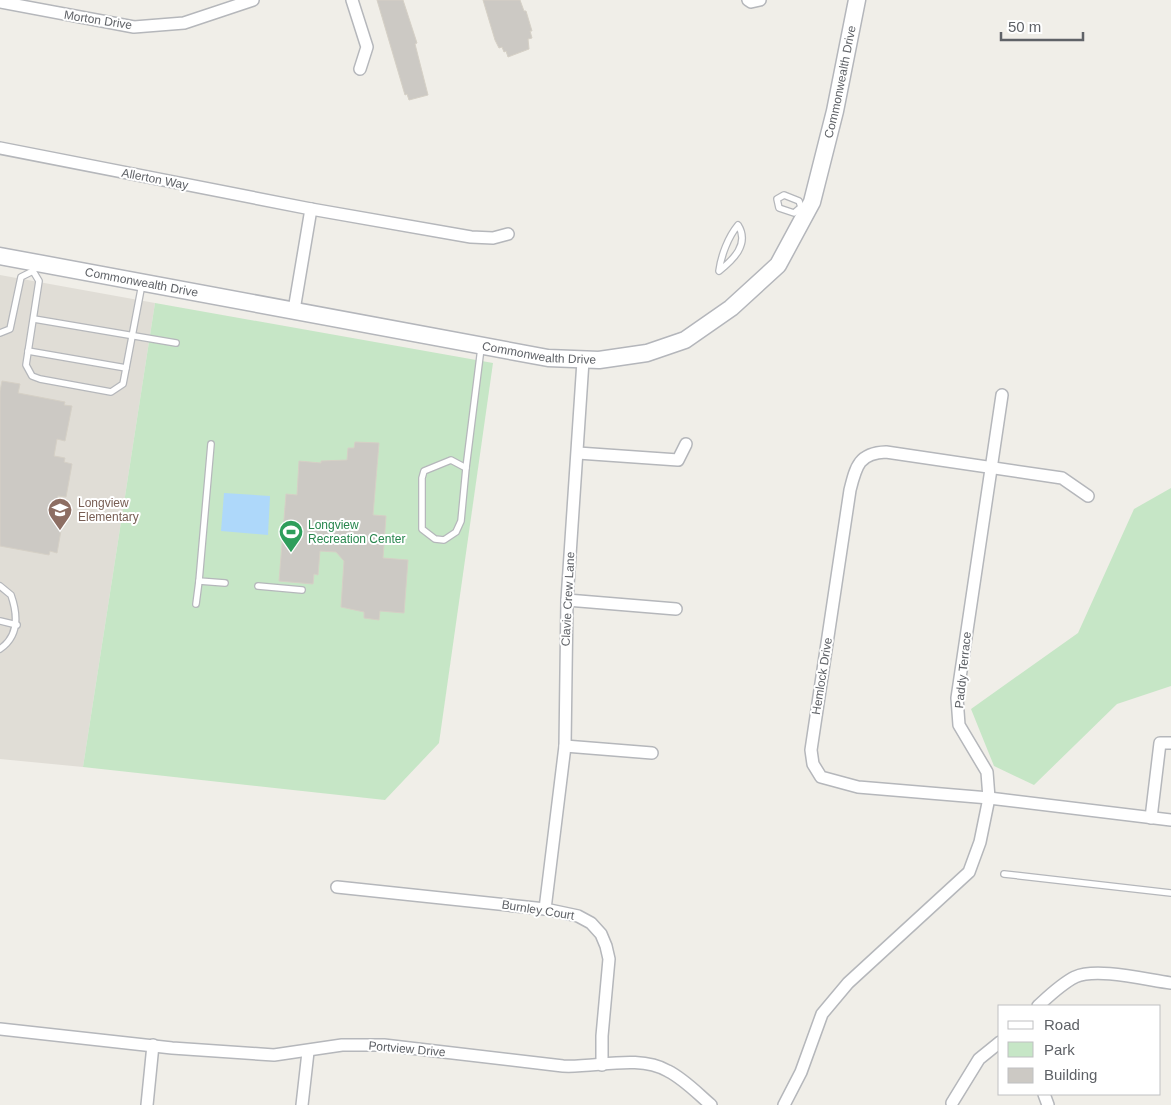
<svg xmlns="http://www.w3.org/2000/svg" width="1171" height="1105" font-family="Arial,sans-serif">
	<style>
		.education { fill: #e0ddd6 }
		.green { fill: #c6e6c6 }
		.water { fill: #aed8fa }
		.building { fill: #ccc9c4; stroke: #d5d0c6 }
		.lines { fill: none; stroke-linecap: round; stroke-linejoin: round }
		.lane-casing { stroke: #b5b7bb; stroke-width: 8 }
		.street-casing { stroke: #b5b7bb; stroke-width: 14 }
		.secondary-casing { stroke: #b4b6bb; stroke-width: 19 }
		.lane { stroke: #fff; stroke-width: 5.5 }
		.street { stroke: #fff; stroke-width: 11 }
		.secondary { stroke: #fff; stroke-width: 16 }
		.labels { text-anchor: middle; stroke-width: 4; stroke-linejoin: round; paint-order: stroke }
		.street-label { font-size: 12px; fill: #5f6267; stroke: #fff }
		.education-label { font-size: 12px; fill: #785e54; stroke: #fff; text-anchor: start }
		.leisure-label { font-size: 12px; fill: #27864d; stroke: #fff; text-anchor: start }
	</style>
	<rect width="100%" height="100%" fill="#f0eee8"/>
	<path class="education" d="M 0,275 L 155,303 L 83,767 L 0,759 Z"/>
	<g class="green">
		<path d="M 155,303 L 493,363 L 439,743 L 385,800 L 83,767 Z"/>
		<path d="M 1171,488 L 1171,686 L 1117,704 L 1034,785 L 994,766 L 971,709 L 1078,633 L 1134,509 Z"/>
	</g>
	<path class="water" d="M 224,493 L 270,496 L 268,535 L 221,531 Z"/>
	<g class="building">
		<path d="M 377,0 L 403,0 L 417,43 L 415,44 L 428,95 L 409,100 L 407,94 L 405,95 Z"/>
		<path d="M 483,0 L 520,0 L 524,11 L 526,11 L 532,31 L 530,31 L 532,38 L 528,39 L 529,49 L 508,57 L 506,51 L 504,52 L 502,47 L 499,48 L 495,40 Z"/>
		<path d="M 2,381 L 20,384 L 18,393 L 65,402 L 64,405 L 72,406 L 65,441 L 57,439 L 54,456 L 65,458 L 64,462 L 72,464 L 66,497 L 58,496 L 55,518 L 63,519 L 57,553 L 50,551 L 49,555 L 0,546 L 0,391 Z"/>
		<path d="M 355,442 L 379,443 L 373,515 L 386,516 L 383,558 L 408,560 L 404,613 L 380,611 L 379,620 L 364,618 L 364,612 L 341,607 L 344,561 L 336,552 L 320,551 L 318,575 L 314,574 L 313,584 L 279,581 L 286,494 L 297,495 L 299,461 L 321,463 L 321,461 L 347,460 L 348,448 L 354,448 Z"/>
	</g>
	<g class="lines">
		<defs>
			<g id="lane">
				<path d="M 784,195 L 799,201 L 801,207 L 794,213 L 779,208 L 777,199 Z"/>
				<path d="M 738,225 C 750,244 733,260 719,271 C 721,256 728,237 738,225 Z"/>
				<path d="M 34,264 L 33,271 L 39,281 L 26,365 L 32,376 L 40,379 L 111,392 L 123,384 L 142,284"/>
				<path d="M 34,319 L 176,343"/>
				<path d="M 0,333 L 10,329 L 21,277 L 33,271"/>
				<path d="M 28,351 L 126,368"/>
				<path d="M 211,444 L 199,581 L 225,583"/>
				<path d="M 451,460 L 466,468 L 461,521 L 456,532 L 444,540 L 435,539 L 422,529 L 422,478 L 424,471 Z"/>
				<path d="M 466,468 L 481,348"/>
				<path d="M 0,586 L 11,595 C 18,615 19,636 0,649"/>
				<path d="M 258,586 L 302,590"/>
				<path d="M 196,604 L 199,581"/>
				<path d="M 0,621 L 17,625"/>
				<path d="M 1004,874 L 1171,893"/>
			</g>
			<g id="street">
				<path d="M 352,0 L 367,47 L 360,69"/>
				<path d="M 748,0 L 751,2 L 760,0"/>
				<path d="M 0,2 L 134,27 L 184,23 L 253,0"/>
				<path d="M 0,148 L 311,209 L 471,237 L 493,238 L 508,234"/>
				<path d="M 294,310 L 311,209"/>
				<path d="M 578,453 L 678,460 L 686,444"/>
				<path d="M 1088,496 L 1062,478 L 886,452 C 859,453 856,466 850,490 L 811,750 L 813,764 L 821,777 L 858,787 L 989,798 L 1171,820"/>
				<path d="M 567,600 L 676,609"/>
				<path d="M 565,746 L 652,753"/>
				<path d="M 1151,818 L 1160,743 L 1171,743"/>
				<path d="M 337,887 L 545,909 L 578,916 L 591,923 L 601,934 L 606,946 L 609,959 L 602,1036 L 602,1065"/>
				<path d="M 545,909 L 565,746 L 567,600 L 583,361"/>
				<path d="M 1038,1006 C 1049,996 1061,984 1075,977 C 1097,967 1147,980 1171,983"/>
				<path d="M 0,1029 L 172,1048 L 274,1055 L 342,1045 L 384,1045 L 563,1066 C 596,1068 638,1054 668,1071 C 684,1079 697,1093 711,1105"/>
				<path d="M 1044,1094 L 1048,1105"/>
				<path d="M 952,1103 L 979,1059 L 1000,1042"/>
				<path d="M 147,1105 L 153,1045"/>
				<path d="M 302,1105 L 308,1052"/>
				<path d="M 784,1105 L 801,1072 L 822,1014 L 848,983 L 969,872 L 980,842 L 989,798 L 987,772 L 959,725 L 957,698 L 1002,395"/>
			</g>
			<g id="secondary">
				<path id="s1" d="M 0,256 L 548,358 L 599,360 L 647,353 L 685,340 L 731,308 L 778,265 L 812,202 L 835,111 L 857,0"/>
			</g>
		</defs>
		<use href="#lane" class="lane-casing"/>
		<use href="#street" class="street-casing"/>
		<use href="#secondary" class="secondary-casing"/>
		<use href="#lane" class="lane"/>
		<use href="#street" class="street"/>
		<use href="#secondary" class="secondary"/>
	</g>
	<defs>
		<symbol id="school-pin" viewBox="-11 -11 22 30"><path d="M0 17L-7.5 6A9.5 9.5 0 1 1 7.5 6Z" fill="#8d6e63" stroke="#fff"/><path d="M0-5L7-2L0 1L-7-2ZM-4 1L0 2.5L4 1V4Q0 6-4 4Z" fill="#fff"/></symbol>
		<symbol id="stadium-pin" viewBox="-11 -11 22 30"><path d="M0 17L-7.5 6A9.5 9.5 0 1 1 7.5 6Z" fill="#2e9e5b" stroke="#fff"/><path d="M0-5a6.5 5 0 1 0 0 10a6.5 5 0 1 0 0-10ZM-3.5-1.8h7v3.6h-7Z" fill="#fff"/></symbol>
	</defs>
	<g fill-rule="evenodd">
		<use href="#school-pin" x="46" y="496" width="28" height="38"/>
		<use href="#stadium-pin" x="277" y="518" width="28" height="38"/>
	</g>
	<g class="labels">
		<g class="street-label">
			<text transform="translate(98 20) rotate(9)" y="4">Morton Drive</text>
			<text dy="4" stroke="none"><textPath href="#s1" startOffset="1012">Commonwealth Drive</textPath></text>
			<text transform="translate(155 179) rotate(11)" y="4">Allerton Way</text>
			<text dy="4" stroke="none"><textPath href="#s1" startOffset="144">Commonwealth Drive</textPath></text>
			<text dy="4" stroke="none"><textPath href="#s1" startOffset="548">Commonwealth Drive</textPath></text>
			<text transform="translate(568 599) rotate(-87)" y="4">Clavie Crew Lane</text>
			<text transform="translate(963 670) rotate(-84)" y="4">Paddy Terrace</text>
			<text transform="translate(822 676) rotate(-81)" y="4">Hemlock Drive</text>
			<text transform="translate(538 910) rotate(9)" y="4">Burnley Court</text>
			<text transform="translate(407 1049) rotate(5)" y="4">Portview Drive</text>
		</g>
		<g class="education-label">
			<text x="78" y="507">Longview<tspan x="78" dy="14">Elementary</tspan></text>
		</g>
		<g class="leisure-label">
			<text x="308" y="529">Longview<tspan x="308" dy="14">Recreation Center</tspan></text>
		</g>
	</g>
	<rect x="998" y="1005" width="162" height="90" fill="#ffffff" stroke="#bfc0c2"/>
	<rect x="1008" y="1021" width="25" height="8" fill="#ffffff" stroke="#bfc0c2"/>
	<text x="1044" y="1030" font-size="15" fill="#5f6267">Road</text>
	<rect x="1008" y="1042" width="25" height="15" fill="#c6e6c6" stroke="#bfc0c2"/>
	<text x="1044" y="1055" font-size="15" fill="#5f6267">Park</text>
	<rect x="1008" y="1068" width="25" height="15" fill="#ccc9c4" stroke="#bfc0c2"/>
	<text x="1044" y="1080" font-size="15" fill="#5f6267">Building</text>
	<path d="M1001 32v8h82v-8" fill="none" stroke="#5f6267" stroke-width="2.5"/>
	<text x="1008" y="32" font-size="15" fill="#5f6267" stroke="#ffffff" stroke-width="4" paint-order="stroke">50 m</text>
</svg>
